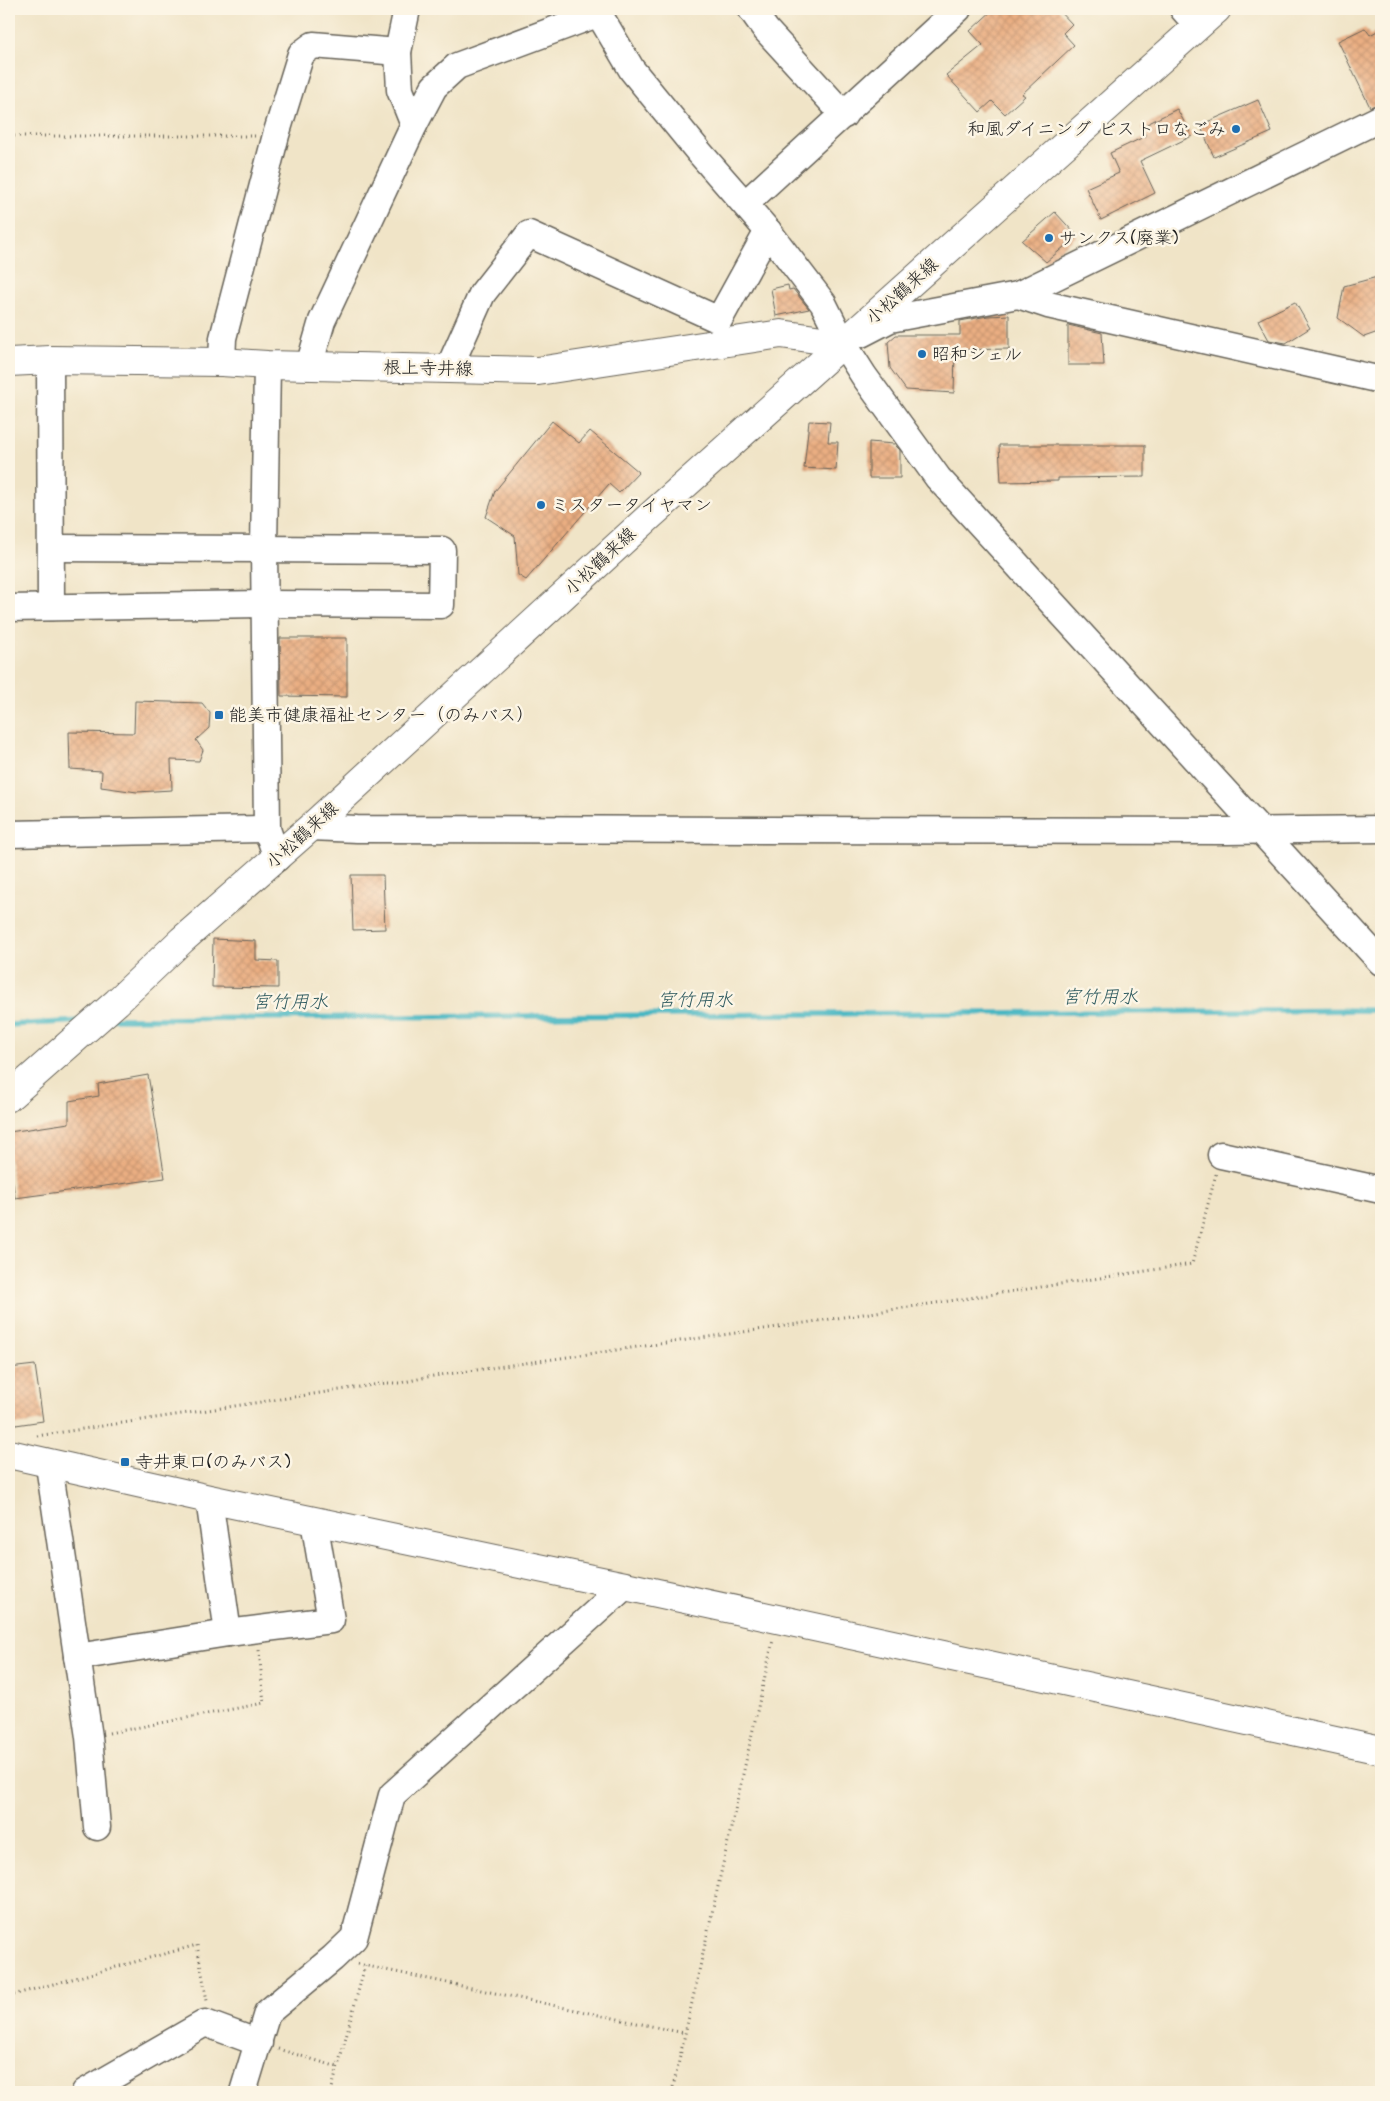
<svg xmlns="http://www.w3.org/2000/svg" width="1390" height="2101" font-family="'Architects Daughter','Klee One',sans-serif">
	<style>
		.lines { fill: none; stroke-linecap: round; stroke-linejoin: round }
		.stream { stroke: #49b7c3; stroke-width: 5.5 }
		.building { fill: url(#building-cross-hatch) }
		.minor-casing { stroke: #666258; stroke-width: 29 }
		.major-casing { stroke: #666258; stroke-width: 30 }
		.path { stroke: #666258; stroke-width: 3; stroke-dasharray: 1 4; stroke-linecap: butt }
		.minor { stroke: #fff; stroke-width: 26 }
		.major { stroke: #fff; stroke-width: 28 }
		.poi-dot { fill: #1f6fb2; stroke: #fcf5e5; stroke-width: 2 }
		.labels { text-anchor: middle; stroke-width: 5; stroke-linejoin: round; paint-order: stroke }
		.poi-label { font-size: 18px; fill: #1c1c1c; stroke: #fcf5e5; text-anchor: start }
		.street-label { font-size: 18px; fill: #1c1c1c; stroke: #fcf5e5 }
		.water-label { font-size: 19px; font-style: italic; fill: #2e5a5f; stroke: #fcf5e5 }
	</style>
	<defs>
		<pattern id="building-cross-hatch" width="8" height="8" patternUnits="userSpaceOnUse" patternTransform="scale(1.25)"><rect width="8" height="8" fill="#eaae82"/><path d="M0 0l8 8M0 8l8-8" fill="none" stroke="#c89570"/></pattern>
	</defs>
	<rect width="100%" height="100%" fill="#fcf5e5"/>
	<filter id="ink" filterUnits="userSpaceOnUse"><feTurbulence type="fractalNoise" baseFrequency=".02" numOctaves="2"/><feDisplacementMap in="SourceGraphic" scale="10" xChannelSelector="R" yChannelSelector="G"/><feConvolveMatrix kernelMatrix="1 2 1 2 8 2 1 2 1" color-interpolation-filters="sRGB"/></filter>
	<filter id="wash" filterUnits="userSpaceOnUse"><feTurbulence type="fractalNoise" baseFrequency=".0096" numOctaves="4" result="noise"/><feDisplacementMap in="SourceGraphic" scale="20" xChannelSelector="R" yChannelSelector="G"/><feGaussianBlur stdDeviation="1.12" result="paint"/><feColorMatrix in="noise" values="0 0 0 0 0 0 0 0 0 0 0 0 0 0 0 0 0 1.4 0 .05"/><feComposite in="paint" operator="in"/></filter>
	<g filter="url(#wash)">
		<rect width="100%" height="100%" fill="#f0e4c7"/>
		<g class="lines">
			<g class="stream">
				<path d="M 113,1019 L 1381,1010"/>
				<path d="M 9,1025 L 82,1021"/>
			</g>
		</g>
		<g id="blocks">
			<g class="building">
				<path d="M 994,9 L 1058,9 L 1072,24 L 1063,33 L 1074,45 L 1022,94 L 1025,96 L 1005,114 L 992,101 L 980,112 L 946,75 L 983,45 L 970,31 Z"/>
				<path d="M 1365,28 L 1370,35 L 1381,29 L 1381,103 L 1370,107 L 1338,41 Z"/>
				<path d="M 1258,100 L 1272,132 L 1214,157 L 1200,125 Z"/>
				<path d="M 1177,109 L 1192,136 L 1140,161 L 1155,193 L 1101,220 L 1086,188 L 1119,173 L 1110,153 L 1146,136 L 1141,127 Z"/>
				<path d="M 1055,212 L 1077,236 L 1046,262 L 1022,241 Z"/>
				<path d="M 1381,276 L 1381,331 L 1364,337 L 1338,318 L 1344,286 Z"/>
				<path d="M 788,285 L 789,290 L 793,289 L 809,309 L 776,316 L 771,289 Z"/>
				<path d="M 1295,302 L 1310,328 L 1286,343 L 1269,340 L 1258,320 Z"/>
				<path d="M 1009,315 L 1009,349 L 955,350 L 954,393 L 906,390 L 890,368 L 888,342 L 896,335 L 960,335 L 960,321 L 988,316 Z"/>
				<path d="M 1068,325 L 1102,333 L 1104,365 L 1068,365 Z"/>
				<path d="M 552,421 L 579,443 L 590,431 L 639,472 L 619,493 L 609,484 L 526,580 L 518,575 L 515,536 L 486,517 L 495,491 Z"/>
				<path d="M 809,421 L 830,422 L 828,442 L 838,442 L 836,470 L 804,468 Z"/>
				<path d="M 869,442 L 894,444 L 900,450 L 900,478 L 869,478 Z"/>
				<path d="M 999,445 L 1145,445 L 1145,477 L 1058,478 L 1058,481 L 1001,482 Z"/>
				<path d="M 280,638 L 347,638 L 347,697 L 281,696 Z"/>
				<path d="M 135,701 L 202,703 L 210,713 L 209,728 L 196,740 L 203,750 L 199,761 L 171,760 L 172,790 L 137,792 L 101,787 L 102,771 L 70,769 L 69,732 L 134,733 Z"/>
				<path d="M 351,875 L 383,875 L 385,929 L 353,930 Z"/>
				<path d="M 213,939 L 256,941 L 256,960 L 278,961 L 278,988 L 212,987 Z"/>
				<path d="M 148,1075 L 165,1178 L 15,1198 L 9,1157 L 9,1132 L 69,1123 L 69,1101 L 99,1096 L 98,1084 Z"/>
				<path d="M 35,1365 L 43,1421 L 9,1426 L 9,1368 Z"/>
			</g>
		</g>
	</g>
	<g filter="url(#ink)">
		<use href="#blocks" fill-opacity="0" stroke="#666258" stroke-width="1"/>
		<g class="lines">
			<defs>
				<g id="minor">
					<path d="M 407,9 L 398,52 L 400,90 L 414,125"/>
					<path d="M 596,9 L 632,70 L 699,152 L 768,231 L 823,303 L 843,343 L 864,376 L 938,478 L 1381,962"/>
					<path d="M 751,9 L 766,30 L 844,115"/>
					<path d="M 1183,9 L 1197,25"/>
					<path d="M 745,204 L 958,9"/>
					<path d="M 1018,295 L 1048,305 L 1381,380"/>
					<path d="M 861,334 L 890,319 L 1018,295 L 1381,118"/>
					<path d="M 50,360 L 51,607"/>
					<path d="M 222,362 L 223,338 L 276,135 L 301,54 L 313,45 L 398,52"/>
					<path d="M 267,365 L 264,548 L 267,829 L 277,858"/>
					<path d="M 309,366 L 322,321 L 414,125 L 434,87 L 457,66 L 597,14"/>
					<path d="M 449,368 L 482,294 L 529,234 L 719,320 L 768,231"/>
					<path d="M 9,608 L 265,604 L 441,605 L 442,550 L 51,548"/>
					<path d="M 311,827 L 357,829 L 1227,831 L 1381,829"/>
					<path d="M 9,834 L 267,829"/>
					<path d="M 1221,1155 L 1381,1190"/>
					<path d="M 46,1462 L 50,1472 L 89,1737 L 97,1827"/>
					<path d="M 209,1499 L 228,1633"/>
					<path d="M 77,1657 L 228,1633 L 331,1620 L 314,1521"/>
					<path d="M 85,2092 L 205,2023 L 259,2043"/>
					<path d="M 243,2092 L 267,2013 L 333,1958 L 354,1938 L 392,1795 L 625,1586"/>
				</g>
				<g id="major">
					<path d="M 9,362 L 50,360 L 222,362 L 267,365 L 538,371 L 781,334 L 843,343"/>
					<path d="M 9,1097 L 117,1002 L 182,940 L 311,827 L 649,517 L 1217,9"/>
					<path d="M 9,1454 L 209,1499 L 625,1586 L 1381,1750"/>
				</g>
			</defs>
			<use href="#minor" class="minor-casing"/>
			<use href="#major" class="major-casing"/>
			<g class="path">
				<path d="M 9,136 L 255,136"/>
				<path d="M 37,1436 L 386,1383 L 400,1383 L 427,1377 L 778,1327 L 1192,1264 L 1216,1174"/>
				<path d="M 109,1733 L 264,1703 L 259,1650"/>
				<path d="M 358,1964 L 684,2033"/>
				<path d="M 9,1996 L 197,1945 L 207,2001"/>
				<path d="M 278,2049 L 338,2067"/>
				<path d="M 331,2092 L 365,1966"/>
				<path d="M 672,2092 L 773,1640"/>
			</g>
			<use href="#minor" class="minor"/>
			<use href="#major" class="major"/>
		</g>
	</g>
	<g class="poi-dot">
		<circle cx="1236" cy="129" r="5"/>
		<circle cx="1049" cy="238" r="5"/>
		<circle cx="922" cy="354" r="5"/>
		<circle cx="541" cy="505" r="5"/>
		<rect x="214" y="710" width="10" height="10" rx="2.5"/>
		<rect x="120" y="1457" width="10" height="10" rx="2.5"/>
	</g>
	<g class="labels">
		<g class="poi-label">
			<text x="1226" y="135" text-anchor="end">和風ダイニング ビストロなごみ</text>
			<text x="1059" y="244">サンクス(廃業)</text>
			<text x="932" y="360">昭和シェル</text>
			<text x="551" y="511">ミスタータイヤマン</text>
			<text x="229" y="721">能美市健康福祉センター（のみバス）</text>
			<text x="135" y="1468">寺井東口(のみバス)</text>
		</g>
		<g class="street-label">
			<text transform="translate(902 291) rotate(-42)" y="6">小松鶴来線</text>
			<text transform="translate(428 368) rotate(1)" y="6">根上寺井線</text>
			<text transform="translate(600 561) rotate(-43)" y="6">小松鶴来線</text>
			<text transform="translate(302 835) rotate(-42)" y="6">小松鶴来線</text>
		</g>
		<g class="water-label">
			<text x="1100" y="1003">宮竹用水</text>
			<text x="695" y="1006">宮竹用水</text>
			<text x="290" y="1008">宮竹用水</text>
		</g>
	</g>
	<rect width="1390" height="2101" fill="none" stroke="#fcf5e5" stroke-width="30"/>
</svg>
